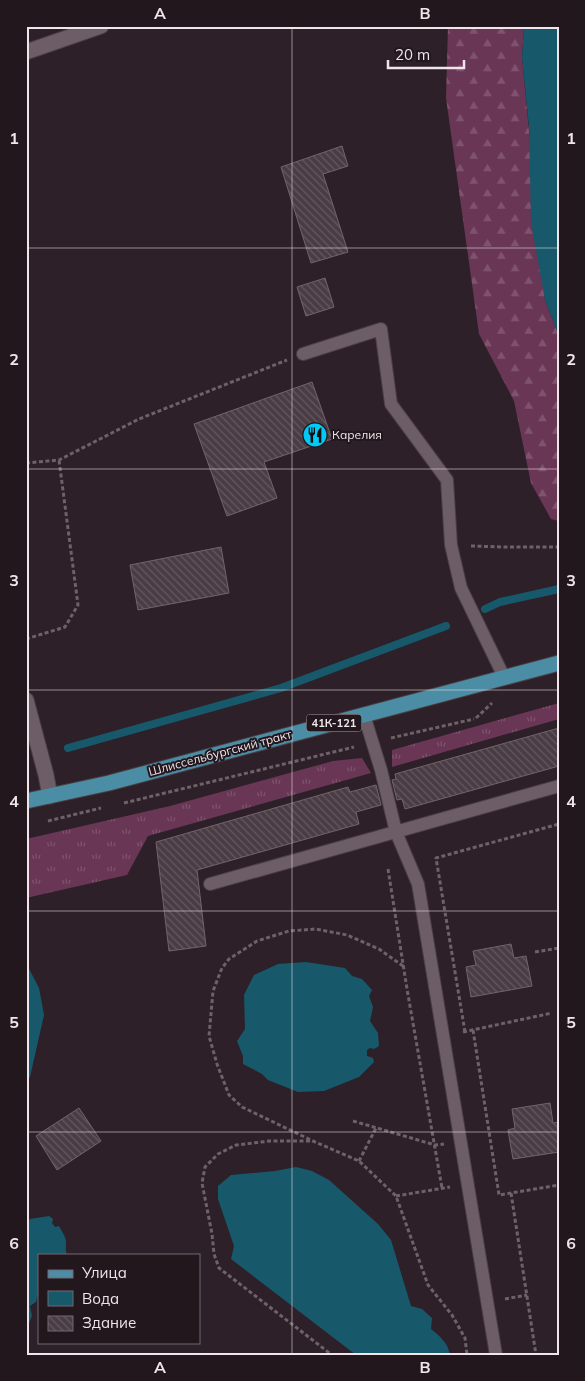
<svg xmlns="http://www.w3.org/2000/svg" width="585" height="1381" font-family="Mulish,sans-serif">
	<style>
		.grass { fill: url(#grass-tufts) }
		.forest { fill: url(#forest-firs) }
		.water { fill: #17596b }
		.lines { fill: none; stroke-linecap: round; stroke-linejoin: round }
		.stream { stroke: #17596b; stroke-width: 8 }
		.building { fill: url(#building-back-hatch); stroke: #73636c }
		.lane-casing { stroke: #493e44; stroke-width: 14 }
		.street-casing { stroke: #493e44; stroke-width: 17 }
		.primary-casing { stroke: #493e44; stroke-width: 17 }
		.path { stroke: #6e6269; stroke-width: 3; stroke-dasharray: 4 2.5; stroke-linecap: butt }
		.lane { stroke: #6d5d66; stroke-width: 12 }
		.street { stroke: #6d5d66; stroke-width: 15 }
		.primary { stroke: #4a8da5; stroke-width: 15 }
		.grid { fill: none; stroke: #efe5ea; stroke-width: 1; stroke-opacity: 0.55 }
		.labels { text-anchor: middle; stroke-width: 4; stroke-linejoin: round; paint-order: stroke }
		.shield { fill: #23171e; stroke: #b2a7ad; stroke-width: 1 }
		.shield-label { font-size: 11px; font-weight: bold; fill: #efe5ea }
		.poi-label { font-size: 12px; fill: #efe5ea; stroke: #23171e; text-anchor: start }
		.street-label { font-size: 12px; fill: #efe5ea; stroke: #23171e }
		.neatline { fill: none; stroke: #efe5ea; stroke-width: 2 }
		.grid-label { font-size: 16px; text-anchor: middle; font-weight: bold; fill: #efe5ea }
	</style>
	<defs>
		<pattern id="grass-tufts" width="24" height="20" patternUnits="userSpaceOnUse" patternTransform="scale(1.25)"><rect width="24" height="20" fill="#693656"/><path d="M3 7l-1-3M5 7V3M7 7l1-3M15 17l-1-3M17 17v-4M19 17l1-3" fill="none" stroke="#7f536e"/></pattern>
		<pattern id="forest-firs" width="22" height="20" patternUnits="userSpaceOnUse" patternTransform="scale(1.25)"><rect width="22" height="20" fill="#693656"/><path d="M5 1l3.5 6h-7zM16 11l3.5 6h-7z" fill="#7f536e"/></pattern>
		<pattern id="building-back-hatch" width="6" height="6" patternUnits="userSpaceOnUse" patternTransform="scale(1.25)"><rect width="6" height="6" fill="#4a3c44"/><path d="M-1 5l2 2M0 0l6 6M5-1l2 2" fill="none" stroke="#64585f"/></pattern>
	</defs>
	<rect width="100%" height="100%" fill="#2d2028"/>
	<g class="grass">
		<path d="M 559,703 L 559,719 L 392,767 L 392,750 Z"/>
		<path d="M 362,758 L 371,773 L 148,836 L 127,875 L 26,898 L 26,839 L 170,806 L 333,761 Z"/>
	</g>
	<path class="forest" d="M 448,26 L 524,26 L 522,57 L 545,300 L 559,336 L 559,521 L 551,519 L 531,483 L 514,401 L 479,334 L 446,98 Z"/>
	<g class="water">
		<path d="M 524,26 L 559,26 L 559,336 L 545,300 L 531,222 L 529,127 L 522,57 Z"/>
		<path d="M 306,962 L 345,968 L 352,976 L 362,979 L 372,990 L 369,996 L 373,1007 L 370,1021 L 378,1033 L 379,1046 L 374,1049 L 370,1048 L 367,1050 L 367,1056 L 373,1058 L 374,1062 L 359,1077 L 324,1091 L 298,1092 L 268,1080 L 262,1074 L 243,1064 L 243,1056 L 237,1041 L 245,1029 L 244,995 L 254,975 L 278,964 Z"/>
		<path d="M 26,963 L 39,988 L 44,1015 L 30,1077 L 26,1080 Z"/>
		<path d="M 296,1167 L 312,1171 L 329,1180 L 378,1224 L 391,1240 L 411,1306 L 422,1309 L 432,1318 L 431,1329 C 440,1336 448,1343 450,1355 L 356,1355 L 231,1259 L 234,1246 L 218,1199 L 218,1186 L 231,1175 L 275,1171 Z"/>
		<path d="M 49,1216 L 53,1219 L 52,1223 L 55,1227 L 59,1226 C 61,1230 66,1237 66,1242 C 66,1248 65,1249 67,1255 L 39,1255 L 39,1289 L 36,1302 L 30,1306 L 32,1316 L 26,1330 L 26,1224 L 30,1219 Z"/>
	</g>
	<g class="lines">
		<g class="stream">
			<path d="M 485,609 L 500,602 L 559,589"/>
			<path d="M 68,748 L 281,688 L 446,626"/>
		</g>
	</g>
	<g class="building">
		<path d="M 342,146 L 348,166 L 323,174 L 348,252 L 311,263 L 281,167 Z"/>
		<path d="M 325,278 L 334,307 L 306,316 L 297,287 Z"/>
		<path d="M 312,382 L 332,439 L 264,462 L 277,498 L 227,516 L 194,424 Z"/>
		<path d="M 221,547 L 229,593 L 138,610 L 130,565 Z"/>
		<path d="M 559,728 L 559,766 L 405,809 L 402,799 L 397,800 L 392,780 L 396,779 L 395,774 Z"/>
		<path d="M 376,785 L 381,805 L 356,812 L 359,824 L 197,870 L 206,946 L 169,951 L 156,842 L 348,787 L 350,792 Z"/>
		<path d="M 511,944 L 514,958 L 526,956 L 532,986 L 471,997 L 466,967 L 476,965 L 473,951 Z"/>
		<path d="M 550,1103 L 553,1123 L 559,1122 L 559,1152 L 513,1159 L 508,1130 L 515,1128 L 512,1109 Z"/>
		<path d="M 79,1108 L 101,1141 L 57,1170 L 36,1136 Z"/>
	</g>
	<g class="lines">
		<defs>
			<g id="lane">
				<path d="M 303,354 L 381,329 L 391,404 L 447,480 L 451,545 L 461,588 L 504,677"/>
				<path d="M 364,715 L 381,770 L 396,832 L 418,884 L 496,1355"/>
				<path d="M 210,884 L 559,786"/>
			</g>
			<g id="street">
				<path d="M 26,52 L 101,26"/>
				<path d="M 26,700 L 46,775 L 50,796"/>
			</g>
			<path id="primary" d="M 26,801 L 109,783 L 559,663"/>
		</defs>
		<use href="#lane" class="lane-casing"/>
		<use href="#street" class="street-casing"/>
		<use href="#primary" class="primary-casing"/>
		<g class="path">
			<path d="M 26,463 L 59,460 L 139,419 L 287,360"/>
			<path d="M 471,546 L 505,547 L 559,547"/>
			<path d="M 26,639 L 65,627 L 78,605 L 59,460"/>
			<path d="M 476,718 L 492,703"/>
			<path d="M 391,738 L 474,719"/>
			<path d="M 124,803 L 354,747"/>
			<path d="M 48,821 L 101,808"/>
			<path d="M 388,869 L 407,989 L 442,1188"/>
			<path d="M 535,952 L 559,948"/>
			<path d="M 403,966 L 379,949 L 347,935 L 316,929 L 289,931 L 257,941 L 229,959 L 222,968 L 213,991 L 209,1036 L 217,1064 L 229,1095 L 242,1107 L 313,1141 L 359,1161 L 396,1196 L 428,1285 L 452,1315 L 465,1338 L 467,1355"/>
			<path d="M 473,1030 L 499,1195 L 559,1185"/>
			<path d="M 463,1032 L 552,1013"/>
			<path d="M 465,1032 L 436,858 L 559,824"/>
			<path d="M 353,1121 L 435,1145 L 444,1144"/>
			<path d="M 310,1141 L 270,1141 L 236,1145 L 218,1154 L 205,1167 L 202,1183 L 212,1234 L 214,1254 L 219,1268 L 332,1355"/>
			<path d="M 359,1161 L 376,1128"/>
			<path d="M 511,1193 L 536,1355"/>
			<path d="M 396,1196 L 450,1187"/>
			<path d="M 505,1299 L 527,1295"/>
		</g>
		<use href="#lane" class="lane"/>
		<use href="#street" class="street"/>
		<use href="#primary" class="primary"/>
	</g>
	<path class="grid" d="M 292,26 L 292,1355M 26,248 L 559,248M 26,469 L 559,469M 26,690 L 559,690M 26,911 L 559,911M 26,1132 L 559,1132"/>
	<defs>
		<symbol id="restaurant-disc" viewBox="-11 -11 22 22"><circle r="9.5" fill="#00cbf8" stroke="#23171e"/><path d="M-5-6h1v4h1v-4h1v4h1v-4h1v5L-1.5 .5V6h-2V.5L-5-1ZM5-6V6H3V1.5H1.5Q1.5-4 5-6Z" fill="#111"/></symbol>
	</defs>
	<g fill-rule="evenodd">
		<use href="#restaurant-disc" x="301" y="421" width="28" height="28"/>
	</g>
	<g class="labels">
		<rect class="shield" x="306.5" y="714.5" width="55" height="17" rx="4"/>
		<g class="shield-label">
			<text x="334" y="727">41К-121</text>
		</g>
		<g class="poi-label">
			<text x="332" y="439">Карелия</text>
		</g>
		<g class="street-label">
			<text transform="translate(220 753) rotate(-15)" y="4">Шлиссельбургский тракт</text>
		</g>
	</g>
	<rect width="585" height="1381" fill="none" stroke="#23171e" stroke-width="55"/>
	<rect x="38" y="1254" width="162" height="90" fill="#23171e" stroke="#756970"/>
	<rect x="48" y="1270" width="25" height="8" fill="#4a8da5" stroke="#756970"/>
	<text x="82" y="1278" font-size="15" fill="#efe5ea">Улица</text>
	<rect x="48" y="1291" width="25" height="15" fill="#17596b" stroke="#756970"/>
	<text x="82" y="1304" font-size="15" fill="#efe5ea">Вода</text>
	<rect x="48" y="1316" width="25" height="15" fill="url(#building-back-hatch)" stroke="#756970"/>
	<text x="82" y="1328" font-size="15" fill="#efe5ea">Здание</text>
	<path d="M388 60v8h76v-8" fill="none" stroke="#efe5ea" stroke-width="2.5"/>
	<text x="395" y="60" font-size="15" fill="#efe5ea" stroke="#23171e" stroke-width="4" paint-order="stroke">20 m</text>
	<rect x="28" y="28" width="530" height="1326" class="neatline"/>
	<g class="grid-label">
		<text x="160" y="19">A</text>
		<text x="425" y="19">B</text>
		<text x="14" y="144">1</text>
		<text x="571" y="144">1</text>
		<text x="14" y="365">2</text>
		<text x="571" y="365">2</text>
		<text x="14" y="586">3</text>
		<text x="571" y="586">3</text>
		<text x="14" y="807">4</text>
		<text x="571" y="807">4</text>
		<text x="14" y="1028">5</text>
		<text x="571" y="1028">5</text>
		<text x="14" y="1249">6</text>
		<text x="571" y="1249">6</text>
		<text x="160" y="1373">A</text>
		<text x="425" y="1373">B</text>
	</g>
</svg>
